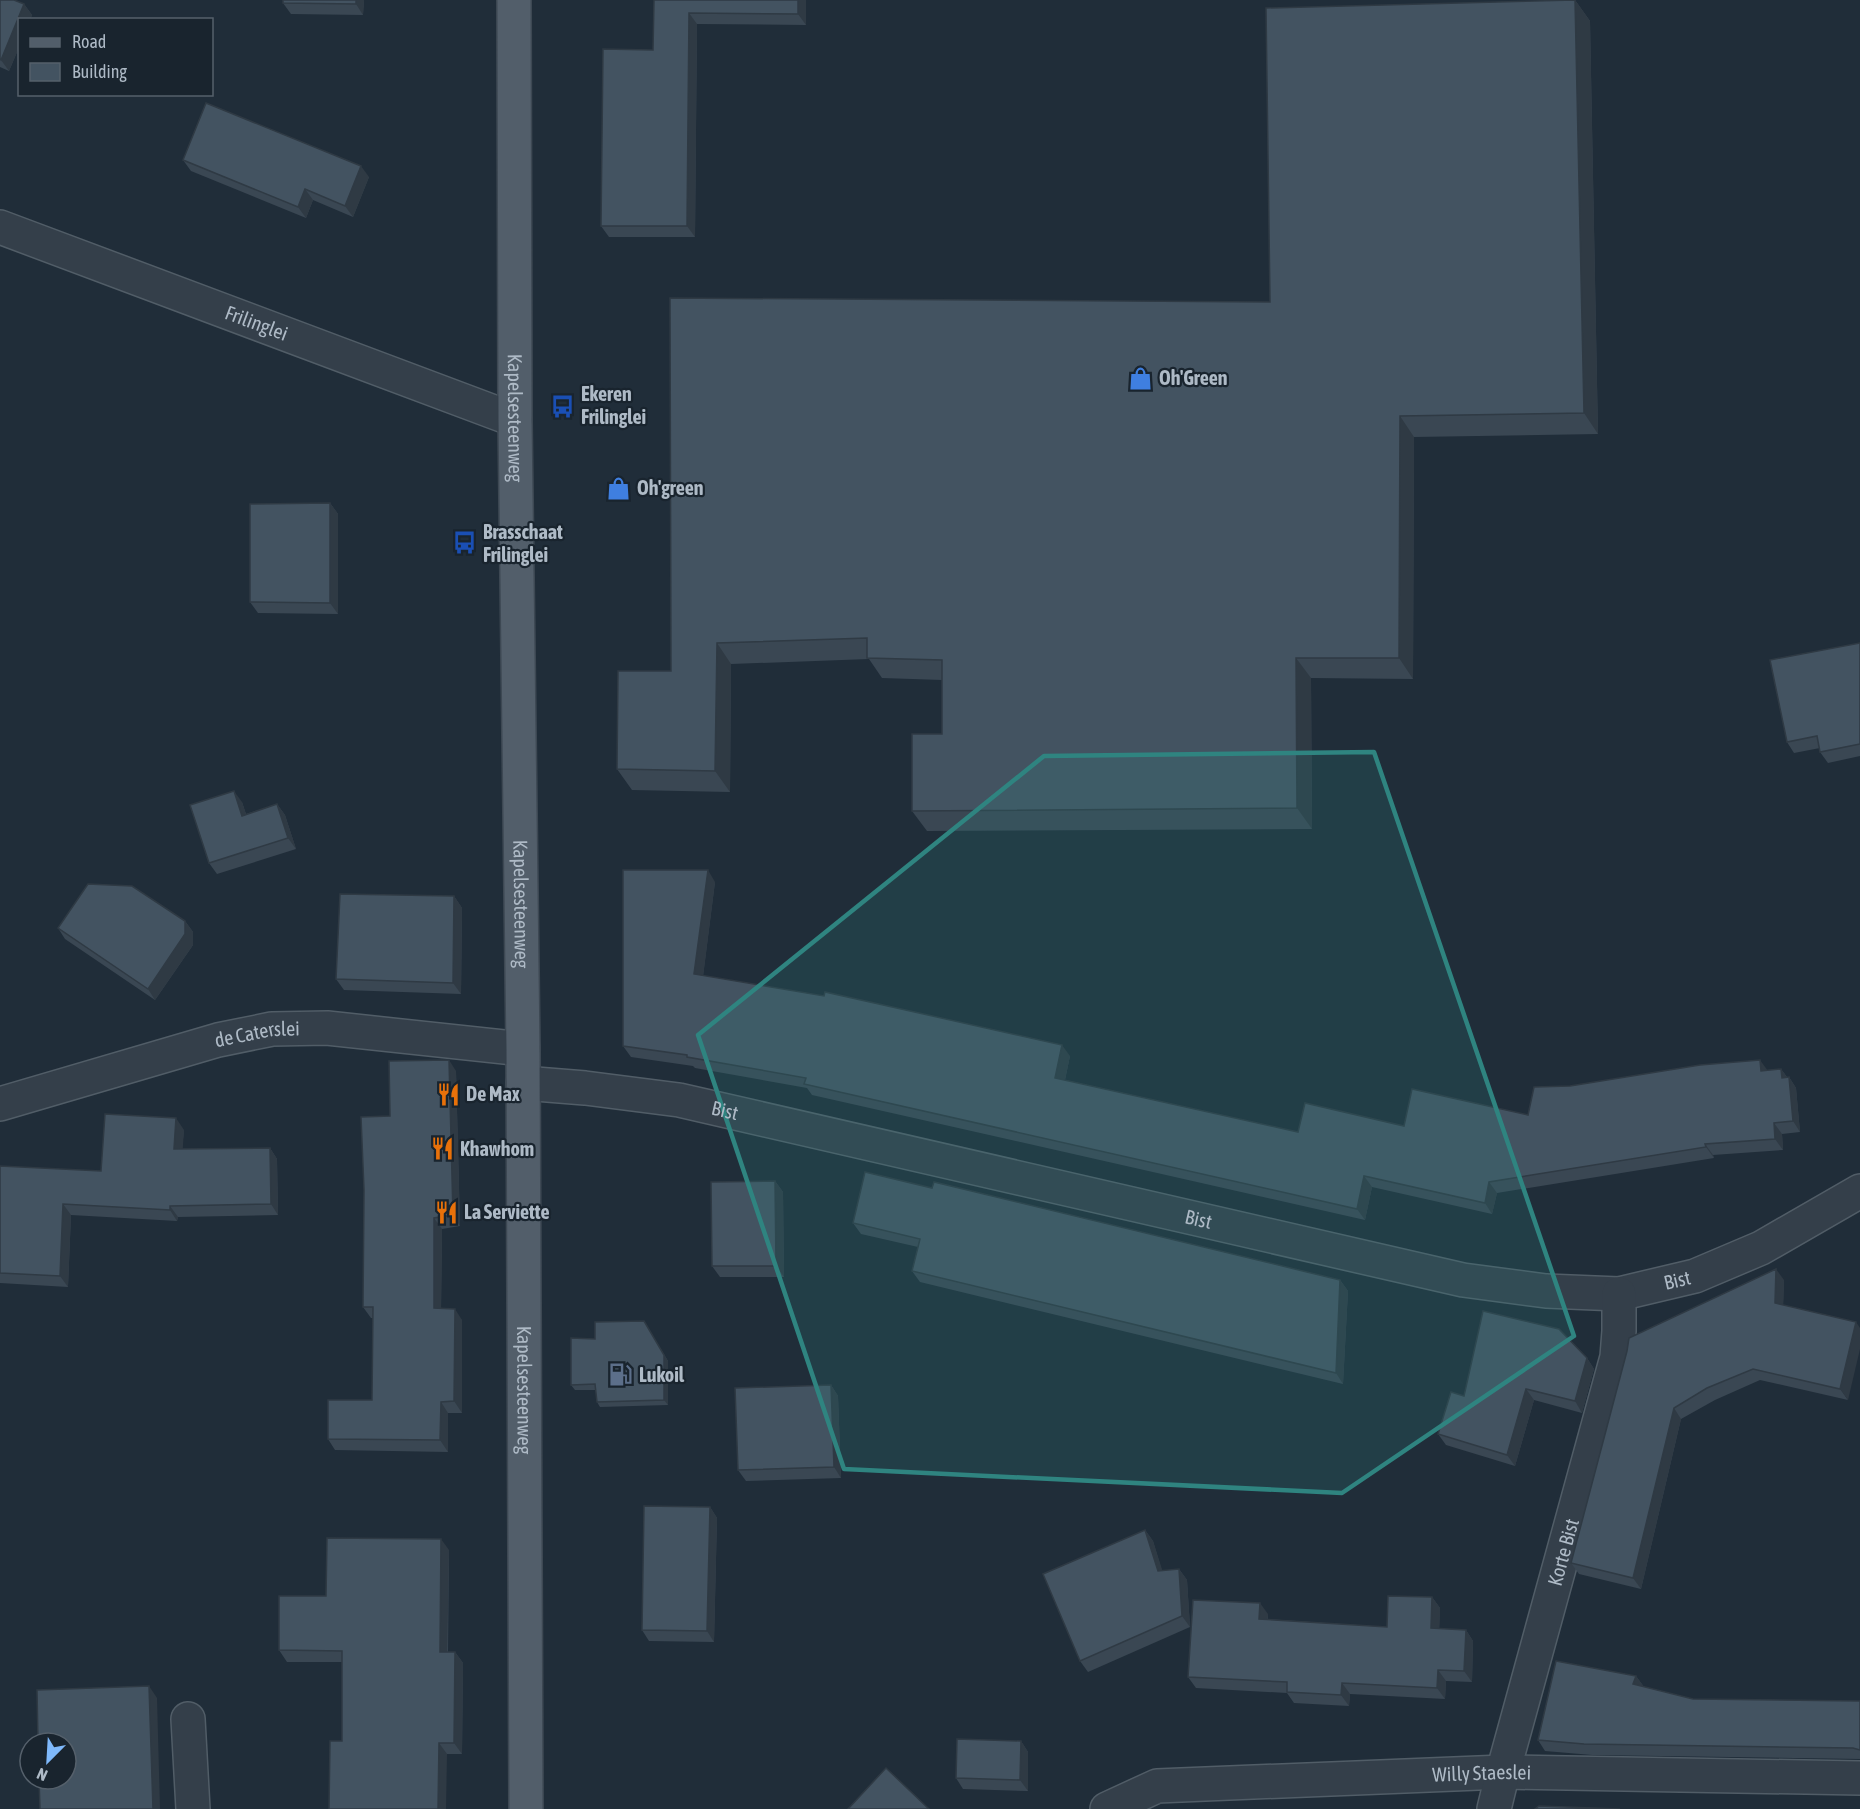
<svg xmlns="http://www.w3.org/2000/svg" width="1860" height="1809" font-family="'Asap Condensed',sans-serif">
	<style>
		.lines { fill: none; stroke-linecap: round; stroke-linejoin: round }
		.minor-casing { stroke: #515d67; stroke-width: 36 }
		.tertiary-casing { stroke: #515d67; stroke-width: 36 }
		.primary-casing { stroke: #3d4853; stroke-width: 36 }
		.minor { stroke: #343f4a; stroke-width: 33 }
		.tertiary { stroke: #343f4a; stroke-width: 33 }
		.primary { stroke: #525e6a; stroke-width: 33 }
		.wall { fill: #3a4753 }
		.shaded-wall { fill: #2f3a44 }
		.building { fill: #435361; stroke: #2f3a44; stroke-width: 1.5 }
		.marked { fill: #2f8480; fill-opacity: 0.2; stroke: #2f8480; stroke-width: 4.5; stroke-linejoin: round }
		.labels { text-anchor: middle; stroke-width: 4.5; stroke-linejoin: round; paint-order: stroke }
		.street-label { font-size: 20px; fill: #aebac6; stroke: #19242e }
		.poi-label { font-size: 20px; font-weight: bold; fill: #aebac6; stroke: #19242e; text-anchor: start }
	</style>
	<rect width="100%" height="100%" fill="#202d39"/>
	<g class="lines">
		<defs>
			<g id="minor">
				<path id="s1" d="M 0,227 L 515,420"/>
				<path id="s2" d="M 523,1083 L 585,1088 L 679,1100 L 1463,1280 L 1546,1291 L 1619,1294 L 1695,1276 L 1761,1248 L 1860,1191"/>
				<path d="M 188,1719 L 193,1809"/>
				<path id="s3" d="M 1107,1809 L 1157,1786 L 1503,1772 L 1860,1778"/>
				<path id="s4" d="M 1494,1809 L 1503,1772 L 1617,1357 L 1619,1331 L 1619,1294"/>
			</g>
			<g id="tertiary">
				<path id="s5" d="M 0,1104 L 218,1040 L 272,1029 L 327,1028 L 523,1049"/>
			</g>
			<g id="primary">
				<path id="s6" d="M 514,0 L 515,420 L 523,1049 L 526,1809"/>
			</g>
		</defs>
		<use href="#minor" class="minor-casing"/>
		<use href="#tertiary" class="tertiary-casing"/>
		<use href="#primary" class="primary-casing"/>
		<use href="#minor" class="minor"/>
		<use href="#tertiary" class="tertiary"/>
		<use href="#primary" class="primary"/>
	</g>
	<g class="wall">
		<path d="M 0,0 L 24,4 L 32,15 L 30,20 L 20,20 L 20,45 L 9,71 L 0,67 Z"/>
		<path d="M 364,0 L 363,15 L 291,14 L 283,3 Z"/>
		<path d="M 654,0 L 806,0 L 806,25 L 697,24 L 695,237 L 609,237 L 601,226 L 653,50 Z"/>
		<path d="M 1575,0 L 1590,21 L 1598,434 L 1414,437 L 1413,679 L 1311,678 L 1312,829 L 927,831 L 912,811 L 942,734 L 942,680 L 882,678 L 869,659 L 731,664 L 730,792 L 632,790 L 617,769 L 671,671 L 1270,302 Z"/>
		<path d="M 183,160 L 369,177 L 353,217 L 313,200 L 306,218 L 191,171 Z"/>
		<path d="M 330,503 L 338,514 L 338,614 L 258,613 L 250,602 Z"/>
		<path d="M 1860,643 L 1860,756 L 1828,763 L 1820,752 L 1820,748 L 1794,753 L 1787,742 Z"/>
		<path d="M 242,802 L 246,814 L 277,804 L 285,815 L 296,849 L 217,874 L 209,863 Z"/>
		<path d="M 715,882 L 703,976 L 1070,1056 L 1065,1080 L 1298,1132 L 1404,1126 L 1528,1115 L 1570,1086 L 1781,1069 L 1787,1077 L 1789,1077 L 1796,1088 L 1800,1132 L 1782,1134 L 1783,1150 L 1713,1155 L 1714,1158 L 1497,1193 L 1492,1214 L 1372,1187 L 1365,1220 L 812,1095 L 807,1088 L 695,1068 L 693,1066 L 631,1057 L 623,1046 Z"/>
		<path d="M 454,896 L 462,908 L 461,994 L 344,990 L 336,979 Z"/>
		<path d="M 185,921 L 193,932 L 193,945 L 155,1000 L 65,939 L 58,928 Z"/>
		<path d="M 456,1071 L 460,1226 L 442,1229 L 441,1308 L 462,1320 L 462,1413 L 448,1413 L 448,1452 L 335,1450 L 328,1439 L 372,1400 L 373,1318 L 371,1318 L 363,1307 L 364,1190 L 390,1116 Z"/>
		<path d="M 184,1130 L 182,1149 L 270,1148 L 277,1159 L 278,1215 L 178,1217 L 177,1221 L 71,1215 L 68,1287 L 0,1283 L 0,1166 L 101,1171 Z"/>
		<path d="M 775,1181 L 783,1192 L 784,1277 L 720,1277 L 712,1266 Z"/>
		<path d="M 853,1223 L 1340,1280 L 1348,1291 L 1343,1384 L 920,1282 L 912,1271 L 918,1247 L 861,1234 Z"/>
		<path d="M 1784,1280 L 1783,1305 L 1848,1400 L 1760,1380 L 1715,1400 L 1681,1419 L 1641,1589 L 1579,1574 L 1571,1563 L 1627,1351 Z"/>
		<path d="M 644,1321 L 668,1361 L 668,1405 L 600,1407 L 597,1402 L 596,1390 L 575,1390 L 571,1385 L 595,1339 Z"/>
		<path d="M 1587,1358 L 1594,1369 L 1582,1413 L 1534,1400 L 1515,1466 L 1446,1445 L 1438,1434 L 1464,1396 Z"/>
		<path d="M 831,1385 L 838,1396 L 841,1478 L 746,1481 L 738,1470 Z"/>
		<path d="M 710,1507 L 717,1518 L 714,1642 L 649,1641 L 642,1630 Z"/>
		<path d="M 1145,1530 L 1153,1541 L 1162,1571 L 1179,1569 L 1187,1580 L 1190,1627 L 1088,1672 L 1080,1661 Z"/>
		<path d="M 449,1550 L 448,1652 L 455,1652 L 463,1663 L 462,1754 L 447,1754 L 342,1741 L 342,1662 L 287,1662 L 279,1650 L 326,1596 Z"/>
		<path d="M 1432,1597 L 1440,1608 L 1439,1629 L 1466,1630 L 1473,1641 L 1472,1682 L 1446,1681 L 1445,1699 L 1350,1694 L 1349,1706 L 1294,1703 L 1287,1693 L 1196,1688 L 1188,1677 L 1268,1614 L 1268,1619 L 1387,1627 Z"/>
		<path d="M 1636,1676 L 1644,1687 L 1693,1699 L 1860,1701 L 1860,1759 L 1592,1755 L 1545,1751 L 1538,1740 Z"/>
		<path d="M 1021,1741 L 1028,1752 L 1028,1791 L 963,1789 L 956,1778 Z"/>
	</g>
	<g class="shaded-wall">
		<path d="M 356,0 L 364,0 L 363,15 L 356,4 Z"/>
		<path d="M 798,0 L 806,0 L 806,25 L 798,14 Z"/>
		<path d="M 1575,0 L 1590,21 L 1598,434 L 1584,413 Z"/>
		<path d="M 24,4 L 32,15 L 30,20 L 20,20 L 20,45 L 9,71 L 1,60 Z"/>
		<path d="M 689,13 L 697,24 L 695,237 L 687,226 Z"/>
		<path d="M 361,166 L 369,177 L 353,217 L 345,206 Z"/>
		<path d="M 305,189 L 313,200 L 306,218 L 298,207 Z"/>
		<path d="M 1400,416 L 1414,437 L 1413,679 L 1399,658 Z"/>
		<path d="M 330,503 L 338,514 L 338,614 L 330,603 Z"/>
		<path d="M 717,643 L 731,664 L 730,792 L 715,771 Z"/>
		<path d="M 1296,658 L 1311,678 L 1312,829 L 1297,808 Z"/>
		<path d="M 234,791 L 242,802 L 250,827 L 242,816 Z"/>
		<path d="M 277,804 L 285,815 L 296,849 L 288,838 Z"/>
		<path d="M 708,870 L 715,882 L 702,985 L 694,974 Z"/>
		<path d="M 454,896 L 462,908 L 461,994 L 453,983 Z"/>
		<path d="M 185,921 L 193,932 L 193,945 L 155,1000 L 148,989 Z"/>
		<path d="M 1062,1045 L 1070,1056 L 1063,1089 L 1055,1078 Z"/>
		<path d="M 449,1060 L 456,1071 L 460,1226 L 453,1215 Z"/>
		<path d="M 1760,1060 L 1768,1071 L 1761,1071 Z"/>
		<path d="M 1781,1069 L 1789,1080 L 1789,1077 L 1796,1088 L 1800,1132 L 1793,1121 L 1782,1078 Z"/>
		<path d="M 176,1118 L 184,1130 L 182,1160 L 174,1149 Z"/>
		<path d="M 1774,1123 L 1782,1134 L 1783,1150 L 1775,1139 Z"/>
		<path d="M 1705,1144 L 1713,1155 L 1714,1158 L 1706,1147 Z"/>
		<path d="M 270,1148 L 277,1159 L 278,1215 L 271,1204 Z"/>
		<path d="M 1364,1176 L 1372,1187 L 1365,1220 L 1357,1209 Z"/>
		<path d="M 775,1181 L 783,1192 L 784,1277 L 776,1266 Z"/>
		<path d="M 1489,1182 L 1497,1193 L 1492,1214 L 1485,1203 Z"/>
		<path d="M 63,1204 L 71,1215 L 68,1287 L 60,1276 Z"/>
		<path d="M 170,1206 L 178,1217 L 177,1221 L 170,1210 Z"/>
		<path d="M 434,1218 L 442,1229 L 441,1319 L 434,1308 Z"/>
		<path d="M 1776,1269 L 1784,1280 L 1783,1314 L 1775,1303 Z"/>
		<path d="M 1340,1280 L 1348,1291 L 1343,1384 L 1336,1373 Z"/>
		<path d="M 455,1309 L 462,1320 L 462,1413 L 454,1401 Z"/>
		<path d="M 644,1321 L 668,1361 L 668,1405 L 664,1400 Z"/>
		<path d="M 1856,1322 L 1860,1328 L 1860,1349 L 1848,1400 L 1840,1389 Z"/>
		<path d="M 1587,1358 L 1594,1369 L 1582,1413 L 1575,1401 Z"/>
		<path d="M 831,1385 L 838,1396 L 841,1478 L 834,1467 Z"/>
		<path d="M 1526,1389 L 1534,1400 L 1515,1466 L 1507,1455 Z"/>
		<path d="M 441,1402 L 448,1413 L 448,1452 L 440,1440 Z"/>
		<path d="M 1674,1408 L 1681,1419 L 1641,1589 L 1633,1578 Z"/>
		<path d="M 710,1507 L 717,1518 L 714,1642 L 707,1631 Z"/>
		<path d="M 1145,1530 L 1153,1541 L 1166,1582 L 1158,1571 Z"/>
		<path d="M 441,1539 L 449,1550 L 447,1663 L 440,1652 Z"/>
		<path d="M 1179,1569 L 1187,1580 L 1190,1627 L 1182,1616 Z"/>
		<path d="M 1432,1597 L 1440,1608 L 1439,1640 L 1431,1628 Z"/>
		<path d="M 1260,1603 L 1268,1614 L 1267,1630 L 1259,1619 Z"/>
		<path d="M 1466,1630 L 1473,1641 L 1472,1682 L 1464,1671 Z"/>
		<path d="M 455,1652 L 463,1663 L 462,1754 L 454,1743 Z"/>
		<path d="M 1438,1670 L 1446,1681 L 1445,1699 L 1437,1688 Z"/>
		<path d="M 1636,1676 L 1644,1687 L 1633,1684 Z"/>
		<path d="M 1342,1683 L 1350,1694 L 1349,1706 L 1341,1695 Z"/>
		<path d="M 149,1686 L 157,1698 L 160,1809 L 153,1809 Z"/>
		<path d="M 1021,1741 L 1028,1752 L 1028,1791 L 1020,1780 Z"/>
		<path d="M 439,1743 L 447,1754 L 446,1809 L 438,1809 Z"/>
	</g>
	<g class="building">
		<path d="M 0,0 L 14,0 L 24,4 L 1,60 L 0,59 Z"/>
		<path d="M 283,0 L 356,0 L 356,4 L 283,3 Z"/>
		<path d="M 654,0 L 798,0 L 798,14 L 689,13 L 687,226 L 601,226 L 603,49 L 653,50 Z"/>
		<path d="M 1575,0 L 1584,413 L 1400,416 L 1399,658 L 1296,658 L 1297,808 L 912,811 L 912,734 L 942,734 L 942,660 L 867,658 L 867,638 L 717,643 L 715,771 L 617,769 L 618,671 L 671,671 L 670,298 L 1270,302 L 1266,8 Z"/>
		<path d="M 206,103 L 361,166 L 345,206 L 305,189 L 298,207 L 183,160 Z"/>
		<path d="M 330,503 L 330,603 L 250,602 L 250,504 Z"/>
		<path d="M 1860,643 L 1860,744 L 1820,752 L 1817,736 L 1787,742 L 1770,660 Z"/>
		<path d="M 234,791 L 242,816 L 277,804 L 288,838 L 209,863 L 190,805 Z"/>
		<path d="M 623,870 L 708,870 L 694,974 L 824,996 L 825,992 L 1062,1045 L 1055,1078 L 1298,1132 L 1305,1103 L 1404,1126 L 1412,1089 L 1528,1115 L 1534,1087 L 1570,1086 L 1700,1065 L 1760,1060 L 1761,1071 L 1781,1069 L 1782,1078 L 1789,1077 L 1793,1121 L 1774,1123 L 1775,1139 L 1705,1144 L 1706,1147 L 1489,1182 L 1485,1203 L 1364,1176 L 1357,1209 L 804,1084 L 806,1078 L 687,1057 L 687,1055 L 623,1046 Z"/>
		<path d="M 88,884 L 132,886 L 185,921 L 185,934 L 148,989 L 58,928 Z"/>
		<path d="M 340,894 L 454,896 L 453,983 L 336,979 Z"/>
		<path d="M 449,1060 L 453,1215 L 434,1218 L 434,1308 L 455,1309 L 454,1401 L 441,1402 L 440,1440 L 328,1439 L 328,1400 L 372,1400 L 373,1307 L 363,1307 L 364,1190 L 361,1117 L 390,1116 L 389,1061 Z"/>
		<path d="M 105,1114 L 176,1118 L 174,1149 L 270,1148 L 271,1204 L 170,1206 L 170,1210 L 63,1204 L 60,1276 L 0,1273 L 0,1166 L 101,1171 Z"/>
		<path d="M 865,1172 L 932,1188 L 934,1182 L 1340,1280 L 1336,1373 L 912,1271 L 920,1239 L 853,1223 Z"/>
		<path d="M 775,1181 L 776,1266 L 712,1266 L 711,1182 Z"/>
		<path d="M 1776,1269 L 1775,1303 L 1856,1322 L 1840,1389 L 1753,1369 L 1707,1388 L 1674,1408 L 1633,1578 L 1571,1563 L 1627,1351 L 1629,1338 Z"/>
		<path d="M 1483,1311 L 1559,1329 L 1587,1358 L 1575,1401 L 1526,1389 L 1507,1455 L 1438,1434 L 1451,1392 L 1464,1396 Z"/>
		<path d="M 644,1321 L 664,1355 L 664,1400 L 597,1402 L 595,1384 L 571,1385 L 571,1338 L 595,1339 L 595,1322 Z"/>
		<path d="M 831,1385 L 834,1467 L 738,1470 L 735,1388 Z"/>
		<path d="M 644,1506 L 710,1507 L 707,1631 L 642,1630 Z"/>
		<path d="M 1145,1530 L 1158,1571 L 1179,1569 L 1182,1616 L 1080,1661 L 1043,1574 Z"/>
		<path d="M 327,1538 L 441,1539 L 440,1652 L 455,1652 L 454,1743 L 439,1743 L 438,1809 L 329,1809 L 330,1741 L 342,1741 L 342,1651 L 279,1650 L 279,1596 L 326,1596 Z"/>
		<path d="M 1388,1596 L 1432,1597 L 1431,1628 L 1466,1630 L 1464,1671 L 1438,1670 L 1437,1688 L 1342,1683 L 1341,1695 L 1287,1692 L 1287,1682 L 1188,1677 L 1193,1600 L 1260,1603 L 1259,1619 L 1387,1627 Z"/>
		<path d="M 1556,1661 L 1636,1676 L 1633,1684 L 1693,1699 L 1860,1701 L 1860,1750 L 1853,1748 L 1584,1744 L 1538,1740 Z"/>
		<path d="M 149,1686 L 153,1809 L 40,1809 L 39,1779 L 66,1779 L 66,1743 L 38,1743 L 37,1690 Z"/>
		<path d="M 957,1739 L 1021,1741 L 1020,1780 L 956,1778 Z"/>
		<path d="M 886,1768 L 929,1809 L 848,1809 Z"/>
		<path d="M 1539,1806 L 1620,1809 L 1535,1809 Z"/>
	</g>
	<path class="marked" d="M 1374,752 L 1574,1336 L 1342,1493 L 844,1469 L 698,1035 L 1044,756 Z"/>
	<defs>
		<symbol id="shop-bare" viewBox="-9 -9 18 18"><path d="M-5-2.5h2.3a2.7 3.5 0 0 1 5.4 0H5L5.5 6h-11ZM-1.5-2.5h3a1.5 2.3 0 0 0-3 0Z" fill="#3f7fe0" stroke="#19242e" stroke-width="2.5" paint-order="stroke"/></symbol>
		<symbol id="bus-bare" viewBox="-9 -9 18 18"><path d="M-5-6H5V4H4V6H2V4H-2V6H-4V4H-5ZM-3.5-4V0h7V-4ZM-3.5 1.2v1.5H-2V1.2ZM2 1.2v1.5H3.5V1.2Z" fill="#1a4fb4" stroke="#19242e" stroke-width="2.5" paint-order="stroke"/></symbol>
		<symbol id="restaurant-bare" viewBox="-9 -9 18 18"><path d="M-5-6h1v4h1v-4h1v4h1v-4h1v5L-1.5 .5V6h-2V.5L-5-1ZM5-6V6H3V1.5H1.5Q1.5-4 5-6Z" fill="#e8710a" stroke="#19242e" stroke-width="2.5" paint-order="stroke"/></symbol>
		<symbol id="fuel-bare" viewBox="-9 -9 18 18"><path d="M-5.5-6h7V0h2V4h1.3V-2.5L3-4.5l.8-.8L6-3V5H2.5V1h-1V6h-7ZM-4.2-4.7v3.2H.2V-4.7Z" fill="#5c6f8a" stroke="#19242e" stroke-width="2.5" paint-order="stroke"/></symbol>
	</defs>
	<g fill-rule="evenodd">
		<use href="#shop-bare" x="1124" y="362" width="33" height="33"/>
		<use href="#bus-bare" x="546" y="390" width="33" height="33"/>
		<use href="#shop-bare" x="602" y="472" width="33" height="33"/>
		<use href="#bus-bare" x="448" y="526" width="33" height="33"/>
		<use href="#restaurant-bare" x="432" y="1078" width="33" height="33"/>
		<use href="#restaurant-bare" x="426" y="1132" width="33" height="33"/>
		<use href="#restaurant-bare" x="430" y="1196" width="33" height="33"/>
		<use href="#fuel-bare" x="604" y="1358" width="33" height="33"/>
	</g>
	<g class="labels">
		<g class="street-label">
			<text dy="7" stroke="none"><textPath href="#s1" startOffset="274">Frilinglei</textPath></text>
			<text dy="7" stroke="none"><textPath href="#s6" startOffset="418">Kapelsesteenweg</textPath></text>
			<text dy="7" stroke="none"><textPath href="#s6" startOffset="904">Kapelsesteenweg</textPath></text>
			<text dy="7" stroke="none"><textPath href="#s5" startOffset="267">de Caterslei</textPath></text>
			<text dy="7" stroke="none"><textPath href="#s2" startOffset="204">Bist</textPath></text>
			<text dy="7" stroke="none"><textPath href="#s2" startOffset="690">Bist</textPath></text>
			<text dy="7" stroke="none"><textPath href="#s2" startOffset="1178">Bist</textPath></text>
			<text dy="7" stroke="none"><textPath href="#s6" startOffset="1390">Kapelsesteenweg</textPath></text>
			<text dy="7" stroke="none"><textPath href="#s4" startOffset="266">Korte Bist</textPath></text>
			<text dy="7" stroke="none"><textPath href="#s3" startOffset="380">Willy Staeslei</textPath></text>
		</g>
		<g class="poi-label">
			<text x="1159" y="385">Oh'Green</text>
			<text x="581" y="401">Ekeren<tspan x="581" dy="23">Frilinglei</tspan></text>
			<text x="637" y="495">Oh'green</text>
			<text x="483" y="539">Brasschaat<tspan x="483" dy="23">Frilinglei</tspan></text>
			<text x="466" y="1101">De Max</text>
			<text x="460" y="1156">Khawhom</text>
			<text x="464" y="1219">La Serviette</text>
			<text x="639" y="1382">Lukoil</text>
		</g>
	</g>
	<rect x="18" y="18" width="195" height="78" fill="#19242e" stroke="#55606b" stroke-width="1.5"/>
	<rect x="30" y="38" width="30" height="9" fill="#525e6a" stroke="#55606b" stroke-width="1.5"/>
	<text x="72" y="48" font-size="18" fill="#aebac6">Road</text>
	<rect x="30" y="63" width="30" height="18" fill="#435361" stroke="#55606b" stroke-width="1.5"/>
	<text x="72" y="78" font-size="18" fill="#aebac6">Building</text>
	<g transform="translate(48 1761) rotate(204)"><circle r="28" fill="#19242e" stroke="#55606b" stroke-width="1.5"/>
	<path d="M0-4.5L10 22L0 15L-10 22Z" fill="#7fb9fb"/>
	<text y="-9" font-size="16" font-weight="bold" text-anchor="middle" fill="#aebac6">N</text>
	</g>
</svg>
